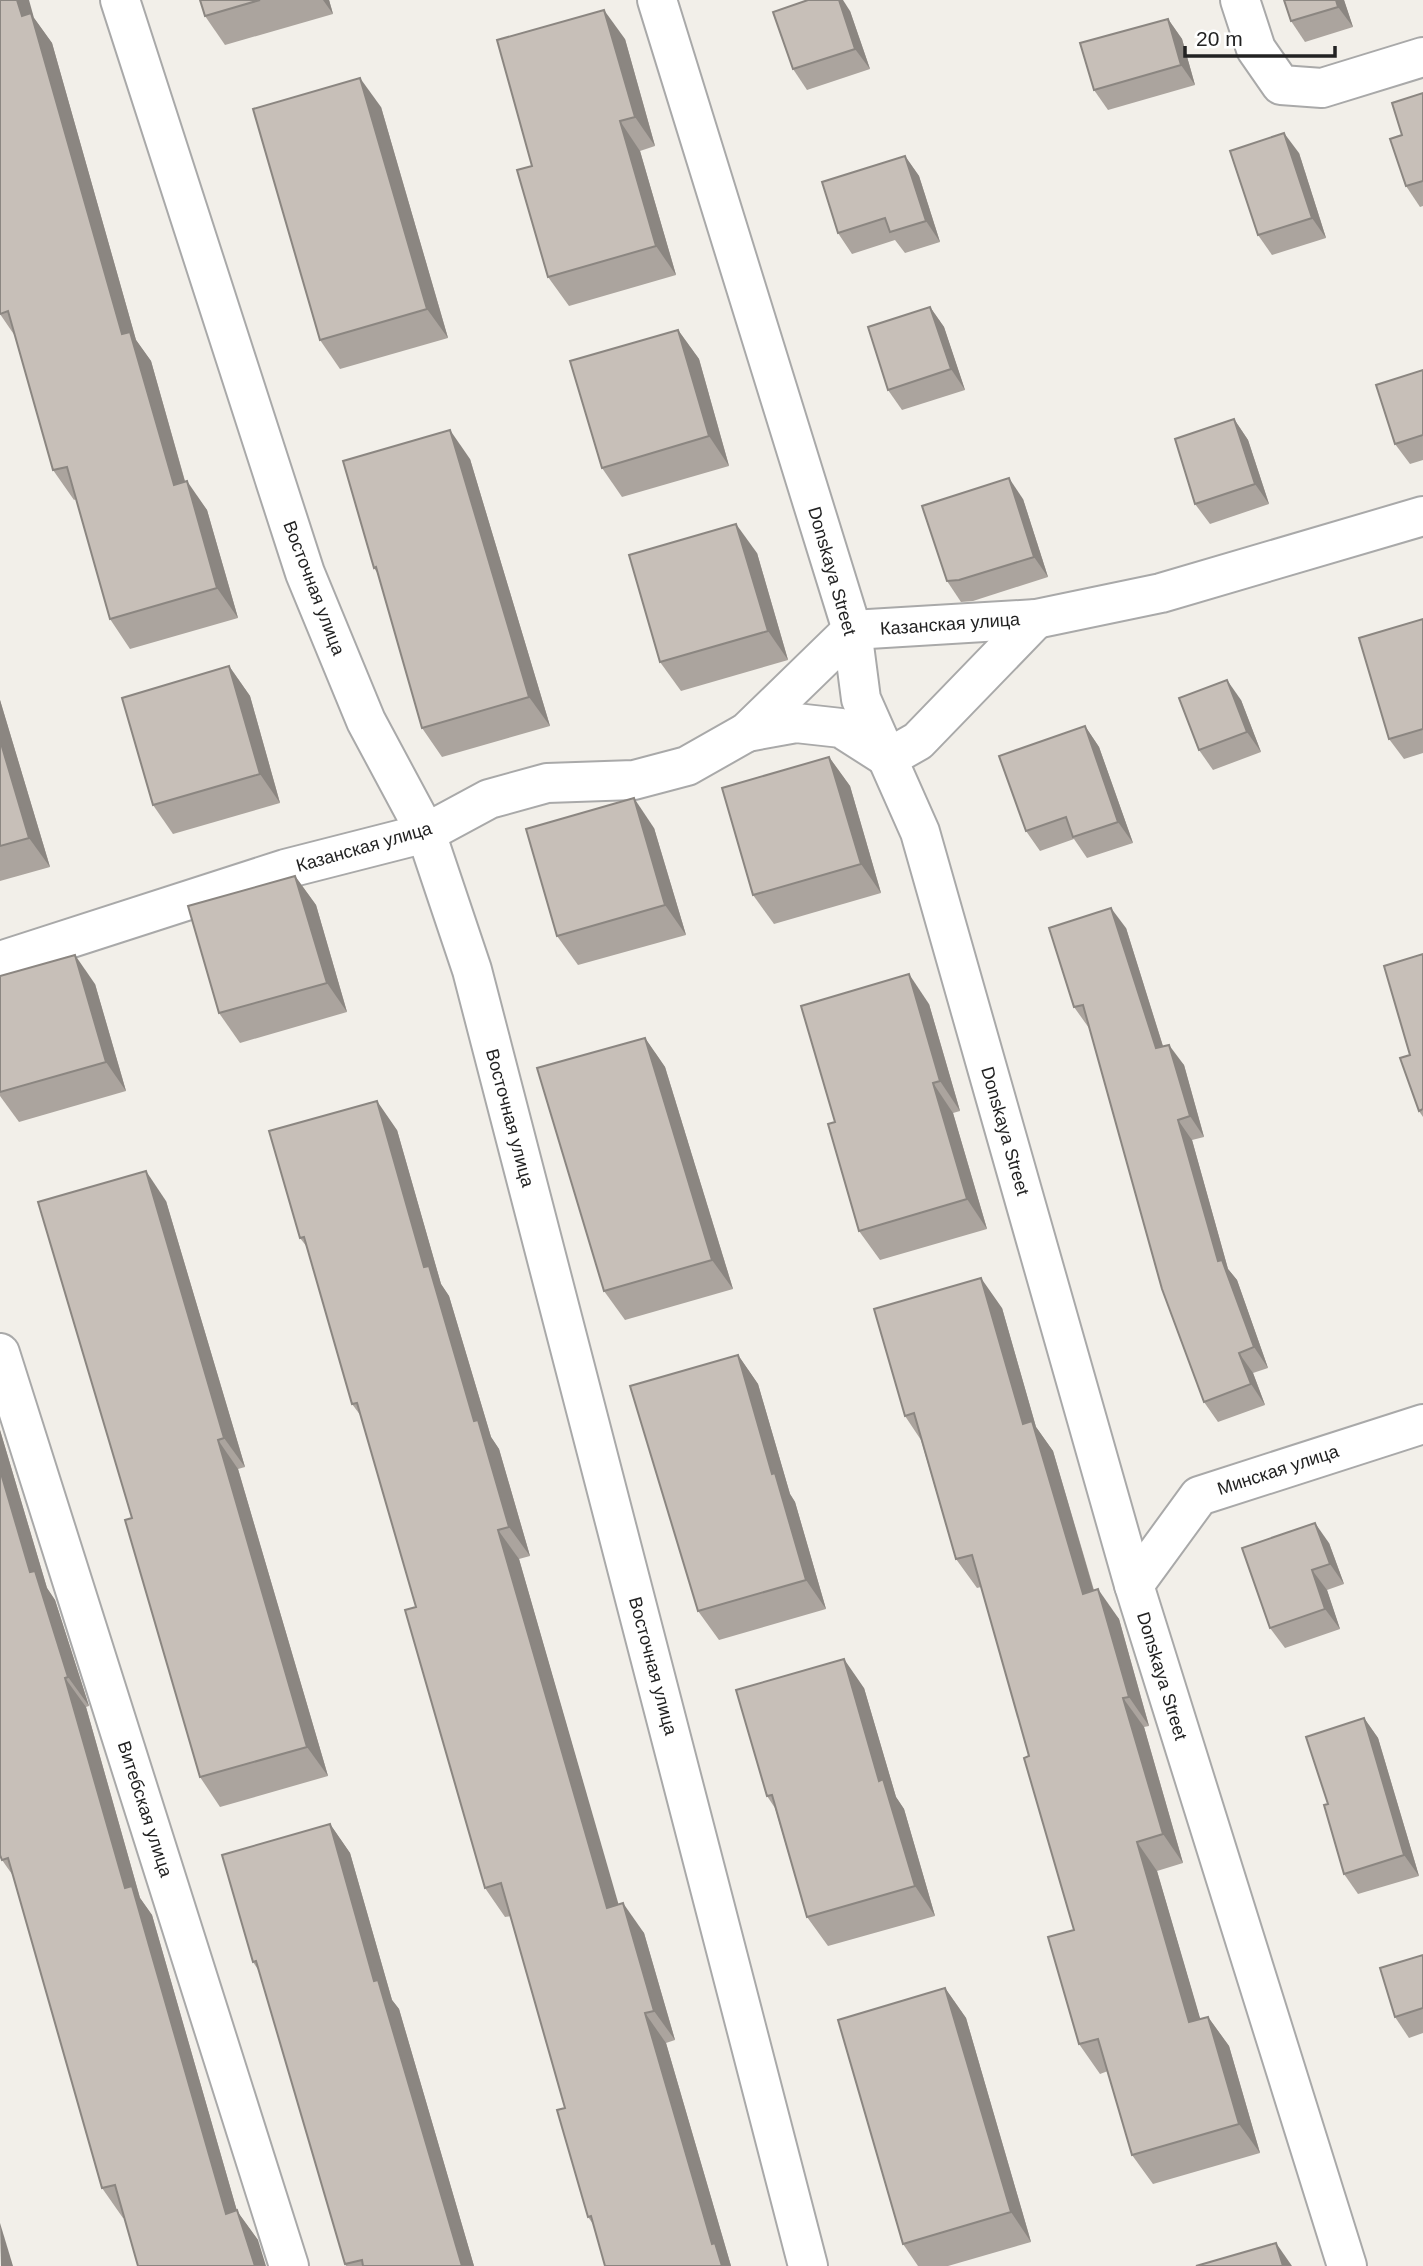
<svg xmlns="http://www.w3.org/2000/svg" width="1423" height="2266" font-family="Helvetica,sans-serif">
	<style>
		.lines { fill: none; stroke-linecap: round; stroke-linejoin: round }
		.street-casing { stroke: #a9a9a9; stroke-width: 42 }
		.street { stroke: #fff; stroke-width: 38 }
		.wall { fill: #aba49e }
		.shaded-wall { fill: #8b8681 }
		.building { fill: #c7bfb8; stroke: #8b8681; stroke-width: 2 }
		.labels { text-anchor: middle; stroke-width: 6; stroke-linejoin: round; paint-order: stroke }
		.street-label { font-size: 18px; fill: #222; stroke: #fff }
	</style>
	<rect width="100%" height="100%" fill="#f2efe9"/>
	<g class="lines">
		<defs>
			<g id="street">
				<path d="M 120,0 L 305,573 L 366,721 L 426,833 L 472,970 L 808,2266"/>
				<path d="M 657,0 L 852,630 L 861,699 L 920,832 L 1134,1585 L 1347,2266"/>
				<path d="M 1240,0 L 1256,49 L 1281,85 L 1322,88 L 1423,57"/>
				<path d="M 747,732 L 796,723 L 841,728 L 888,758 L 918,741 L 1036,619"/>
				<path d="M 0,961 L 285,869 L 426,833 L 489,799 L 547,783 L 634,780 L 687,766 L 747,732 L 852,630 L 1036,619 L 1161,593 L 1423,516"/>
				<path d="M 0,1353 L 289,2266"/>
				<path d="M 1134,1585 L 1199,1496 L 1423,1424"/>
			</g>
		</defs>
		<use href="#street" class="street-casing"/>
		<use href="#street" class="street"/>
	</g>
	<g class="wall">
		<path d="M 200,0 L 329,0 L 333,14 L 225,45 L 205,16 Z"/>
		<path d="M 1284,0 L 1344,0 L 1353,27 L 1305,42 L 1291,21 Z"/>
		<path d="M 850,11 L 870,69 L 807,90 L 793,69 Z"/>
		<path d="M 34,18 L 52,43 L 136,340 L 151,361 L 185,481 L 207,510 L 238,618 L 130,649 L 110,619 L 76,499 L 74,500 L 53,470 L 15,336 L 0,314 Z"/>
		<path d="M 1168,19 L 1182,39 L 1195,85 L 1108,110 L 1094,90 Z"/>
		<path d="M 625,39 L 655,146 L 640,151 L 676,275 L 569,306 L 548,277 Z"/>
		<path d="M 1423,93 L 1423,206 L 1420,207 L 1406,186 L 1402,135 Z"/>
		<path d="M 381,107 L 448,338 L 340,369 L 320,340 Z"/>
		<path d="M 1299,153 L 1326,238 L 1272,255 L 1258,235 Z"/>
		<path d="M 905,156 L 919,176 L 940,242 L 905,253 L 895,240 L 852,254 L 838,233 Z"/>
		<path d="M 930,307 L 944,327 L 965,390 L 902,410 L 888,390 Z"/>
		<path d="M 678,330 L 699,359 L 729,466 L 622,497 L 602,468 Z"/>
		<path d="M 1423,370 L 1423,460 L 1410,464 L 1395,444 Z"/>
		<path d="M 1234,419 L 1248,440 L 1269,504 L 1210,524 L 1195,504 Z"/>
		<path d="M 470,459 L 550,726 L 442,757 L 422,728 L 378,574 L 374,568 Z"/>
		<path d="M 1023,499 L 1048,577 L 973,601 L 961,602 L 947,581 Z"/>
		<path d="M 757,553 L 788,660 L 681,691 L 660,662 Z"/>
		<path d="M 1423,619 L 1423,753 L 1404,759 L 1389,739 Z"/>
		<path d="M 229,666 L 250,696 L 280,803 L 173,834 L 153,805 Z"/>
		<path d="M 0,700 L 50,867 L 0,881 Z"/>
		<path d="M 1241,700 L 1261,752 L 1213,770 L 1199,750 Z"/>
		<path d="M 1085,726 L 1099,747 L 1133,843 L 1087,858 L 1074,839 L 1040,851 L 1026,831 Z"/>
		<path d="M 829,757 L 850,786 L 881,893 L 774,924 L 753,895 Z"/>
		<path d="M 654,828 L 686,935 L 578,965 L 557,936 Z"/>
		<path d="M 295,876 L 316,905 L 347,1012 L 240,1043 L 219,1013 Z"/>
		<path d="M 1126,928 L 1163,1046 L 1184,1065 L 1204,1137 L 1192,1140 L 1228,1269 L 1237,1280 L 1268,1368 L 1253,1373 L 1265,1405 L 1218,1422 L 1204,1402 L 1089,1028 L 1074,1007 Z"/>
		<path d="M 1423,954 L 1423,1117 L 1419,1111 L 1410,1055 Z"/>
		<path d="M 0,976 L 95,984 L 126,1091 L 19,1122 L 0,1096 Z"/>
		<path d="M 929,1004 L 960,1111 L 953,1113 L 987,1229 L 880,1260 L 859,1231 L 835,1122 Z"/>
		<path d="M 645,1038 L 665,1067 L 733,1289 L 625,1320 L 604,1291 Z"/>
		<path d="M 397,1130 L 441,1284 L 449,1296 L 491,1437 L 499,1449 L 530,1556 L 519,1559 L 618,1905 L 644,1933 L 675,2040 L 666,2043 L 731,2266 L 605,2266 L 593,2224 L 588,2217 L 565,2108 L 511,1916 L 505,1917 L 485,1888 L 416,1607 L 361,1416 L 352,1404 L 307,1247 L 300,1238 Z"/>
		<path d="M 166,1201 L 245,1467 L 238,1469 L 328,1776 L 220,1807 L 200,1777 L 132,1518 Z"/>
		<path d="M 1002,1308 L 1036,1427 L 1053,1451 L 1094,1590 L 1119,1619 L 1149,1726 L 1144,1727 L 1183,1863 L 1157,1871 L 1200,2019 L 1208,2017 L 1229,2046 L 1260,2153 L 1153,2184 L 1132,2155 L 1108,2071 L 1100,2074 L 1079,2044 L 1074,1930 L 1029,1756 L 981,1587 L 977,1588 L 956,1559 L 921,1440 L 905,1416 Z"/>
		<path d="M 738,1355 L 758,1384 L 790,1494 L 795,1502 L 826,1609 L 719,1640 L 698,1611 Z"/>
		<path d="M 0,1430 L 47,1588 L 55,1600 L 89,1706 L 86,1707 L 140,1898 L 152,1915 L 237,2211 L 258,2240 L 123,2218 L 102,2188 L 14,1877 L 2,1860 L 0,1855 Z"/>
		<path d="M 1329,1543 L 1344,1584 L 1327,1590 L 1340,1629 L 1285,1648 L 1270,1628 Z"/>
		<path d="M 864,1688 L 896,1797 L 904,1809 L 935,1916 L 828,1946 L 807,1917 L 775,1808 L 767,1796 Z"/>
		<path d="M 1364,1718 L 1378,1738 L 1419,1876 L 1358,1894 L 1344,1874 Z"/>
		<path d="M 330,1824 L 350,1853 L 392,2000 L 399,2009 L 474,2266 L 346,2266 L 345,2264 L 259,1971 L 253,1962 Z"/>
		<path d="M 1423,1955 L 1423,2033 L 1409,2038 L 1395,2017 Z"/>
		<path d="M 945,1988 L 966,2018 L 1031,2242 L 948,2266 L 918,2266 L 903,2244 Z"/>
	</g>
	<g class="shaded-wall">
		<path d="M 17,0 L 29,0 L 34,18 L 52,43 L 136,340 L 151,361 L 194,514 L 174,485 L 122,334 Z"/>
		<path d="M 323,0 L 329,0 L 333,14 Z"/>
		<path d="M 839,0 L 843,0 L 850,11 L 870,69 L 855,49 Z"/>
		<path d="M 1336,0 L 1344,0 L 1353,27 L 1338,7 Z"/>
		<path d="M 604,10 L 625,39 L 655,146 L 635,117 Z"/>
		<path d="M 1168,19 L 1182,39 L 1195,85 L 1181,65 Z"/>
		<path d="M 360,78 L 381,107 L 448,338 L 427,309 Z"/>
		<path d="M 620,121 L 640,151 L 676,275 L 656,246 Z"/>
		<path d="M 1284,133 L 1299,153 L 1326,238 L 1312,218 Z"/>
		<path d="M 905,156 L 919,176 L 940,242 L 926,221 Z"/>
		<path d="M 930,307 L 944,327 L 965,390 L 951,369 Z"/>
		<path d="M 678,330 L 699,359 L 729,466 L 709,436 Z"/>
		<path d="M 1234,419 L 1248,440 L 1269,504 L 1255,484 Z"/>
		<path d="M 450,430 L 470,459 L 550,726 L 529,697 Z"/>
		<path d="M 1009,478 L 1023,499 L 1048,577 L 1034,557 Z"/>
		<path d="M 187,481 L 207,510 L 238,618 L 217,588 Z"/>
		<path d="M 736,524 L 757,553 L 788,660 L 768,631 Z"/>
		<path d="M 229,666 L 250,696 L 280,803 L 260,774 Z"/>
		<path d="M 1227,680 L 1241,700 L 1261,752 L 1247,732 Z"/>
		<path d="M 0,700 L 50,867 L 29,838 L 0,740 Z"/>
		<path d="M 1085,726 L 1099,747 L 1133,843 L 1118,822 Z"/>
		<path d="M 829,757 L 850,786 L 881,893 L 861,864 Z"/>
		<path d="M 634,798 L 654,828 L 686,935 L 665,905 Z"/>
		<path d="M 295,876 L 316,905 L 347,1012 L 327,983 Z"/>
		<path d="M 1111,908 L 1126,928 L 1170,1069 L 1156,1048 Z"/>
		<path d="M 75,955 L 95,984 L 126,1091 L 106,1062 Z"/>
		<path d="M 909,974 L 929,1004 L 960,1111 L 940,1081 Z"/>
		<path d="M 645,1038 L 665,1067 L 733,1289 L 712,1260 Z"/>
		<path d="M 1169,1045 L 1184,1065 L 1204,1137 L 1190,1116 Z"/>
		<path d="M 933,1083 L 953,1113 L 987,1229 L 967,1199 Z"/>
		<path d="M 377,1101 L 397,1130 L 441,1284 L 449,1296 L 491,1437 L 499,1449 L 530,1556 L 509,1527 L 474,1421 L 424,1267 Z"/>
		<path d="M 1178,1120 L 1192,1140 L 1228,1269 L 1237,1280 L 1268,1368 L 1254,1347 L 1218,1261 Z"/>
		<path d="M 146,1171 L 166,1201 L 245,1467 L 224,1438 Z"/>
		<path d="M 981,1278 L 1002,1308 L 1036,1427 L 1053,1451 L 1103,1623 L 1083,1594 L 1023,1424 Z"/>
		<path d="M 1239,1353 L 1253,1373 L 1265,1405 L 1251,1384 Z"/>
		<path d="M 738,1355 L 758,1384 L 790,1494 L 795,1502 L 826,1609 L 806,1580 L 772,1474 Z"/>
		<path d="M 0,1430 L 47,1588 L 55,1600 L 89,1706 L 68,1677 L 30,1572 L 0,1470 Z"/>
		<path d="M 218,1440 L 238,1469 L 328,1776 L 307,1747 Z"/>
		<path d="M 1315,1523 L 1329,1543 L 1344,1584 L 1330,1564 Z"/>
		<path d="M 498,1530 L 519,1559 L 628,1937 L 607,1908 Z"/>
		<path d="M 1312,1570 L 1327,1590 L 1340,1629 L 1325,1609 Z"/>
		<path d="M 1098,1589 L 1119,1619 L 1149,1726 L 1129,1697 Z"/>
		<path d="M 844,1659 L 864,1688 L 896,1797 L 904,1809 L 935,1916 L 915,1886 L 879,1781 Z"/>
		<path d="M 65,1678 L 86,1707 L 140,1898 L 152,1915 L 237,2211 L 258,2240 L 266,2266 L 255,2266 L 226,2214 L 125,1888 Z"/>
		<path d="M 1123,1698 L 1144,1727 L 1183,1863 L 1163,1834 Z"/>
		<path d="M 1364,1718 L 1378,1738 L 1419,1876 L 1404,1855 Z"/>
		<path d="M 330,1824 L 350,1853 L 392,2000 L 399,2009 L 474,2266 L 462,2266 L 374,1981 Z"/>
		<path d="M 1137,1842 L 1157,1871 L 1210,2052 L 1189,2022 Z"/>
		<path d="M 623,1903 L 644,1933 L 675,2040 L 654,2011 Z"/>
		<path d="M 945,1988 L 966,2018 L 1031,2242 L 1011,2212 Z"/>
		<path d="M 645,2013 L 666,2043 L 731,2266 L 722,2266 L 712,2244 Z"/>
		<path d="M 1208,2017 L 1229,2046 L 1260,2153 L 1239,2124 Z"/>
		<path d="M 0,2223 L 13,2266 L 1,2266 Z"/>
		<path d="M 1276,2243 L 1292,2266 L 1283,2266 Z"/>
	</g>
	<g class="building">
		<path d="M 0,0 L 17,0 L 22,16 L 31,13 L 122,334 L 130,332 L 174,485 L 187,481 L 217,588 L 110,619 L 67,467 L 53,470 L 8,311 L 0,314 Z"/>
		<path d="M 200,0 L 260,0 L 205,16 Z"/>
		<path d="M 808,0 L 839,0 L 855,49 L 793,69 L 773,12 Z"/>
		<path d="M 1284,0 L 1336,0 L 1338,7 L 1291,21 Z"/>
		<path d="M 604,10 L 635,117 L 620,121 L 656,246 L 548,277 L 517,170 L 532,166 L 497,40 Z"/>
		<path d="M 1168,19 L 1181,65 L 1094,90 L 1080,43 Z"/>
		<path d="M 360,78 L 427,309 L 320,340 L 253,109 Z"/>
		<path d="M 1423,93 L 1423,181 L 1406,186 L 1390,139 L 1402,135 L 1392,103 Z"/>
		<path d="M 1284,133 L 1312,218 L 1258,235 L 1230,151 Z"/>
		<path d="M 905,156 L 926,221 L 890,232 L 885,218 L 838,233 L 822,182 Z"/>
		<path d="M 930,307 L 951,369 L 888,390 L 868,327 Z"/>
		<path d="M 678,330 L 709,436 L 602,468 L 570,361 Z"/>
		<path d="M 1423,370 L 1423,435 L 1395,444 L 1376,385 Z"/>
		<path d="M 1234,419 L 1255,484 L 1195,504 L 1175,439 Z"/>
		<path d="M 450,430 L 529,697 L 422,728 L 376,567 L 374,568 L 343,461 Z"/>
		<path d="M 1009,478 L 1034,557 L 959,580 L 947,581 L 922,506 Z"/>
		<path d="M 736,524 L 768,631 L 660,662 L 629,555 Z"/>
		<path d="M 1423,619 L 1423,729 L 1389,739 L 1359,638 Z"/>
		<path d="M 229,666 L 260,774 L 153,805 L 122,698 Z"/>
		<path d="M 1227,680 L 1247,732 L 1199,750 L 1179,698 Z"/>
		<path d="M 1085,726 L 1118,822 L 1073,837 L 1066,817 L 1026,831 L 999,756 Z"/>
		<path d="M 0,740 L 29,838 L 0,846 Z"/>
		<path d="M 829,757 L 861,864 L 753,895 L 722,788 Z"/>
		<path d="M 634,798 L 665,905 L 557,936 L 526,829 Z"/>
		<path d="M 295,876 L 327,983 L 219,1013 L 188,906 Z"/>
		<path d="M 1111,908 L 1156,1048 L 1169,1045 L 1190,1116 L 1178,1120 L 1218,1261 L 1222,1260 L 1254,1347 L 1239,1353 L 1251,1384 L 1204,1402 L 1162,1289 L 1083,1005 L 1074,1007 L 1049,928 Z"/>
		<path d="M 1423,954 L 1423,1109 L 1419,1111 L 1400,1058 L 1410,1055 L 1384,966 Z"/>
		<path d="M 75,955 L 106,1062 L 0,1092 L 0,976 Z"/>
		<path d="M 909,974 L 940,1081 L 933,1083 L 967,1199 L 859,1231 L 828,1124 L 835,1122 L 801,1006 Z"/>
		<path d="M 645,1038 L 712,1260 L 604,1291 L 537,1068 Z"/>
		<path d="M 377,1101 L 424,1267 L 429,1266 L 474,1421 L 478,1420 L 509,1527 L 498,1530 L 607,1908 L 623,1903 L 654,2011 L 645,2013 L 712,2244 L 715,2243 L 722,2266 L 605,2266 L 591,2216 L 588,2217 L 557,2110 L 565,2108 L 501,1883 L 485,1888 L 405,1610 L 416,1607 L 357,1403 L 352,1404 L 304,1237 L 300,1238 L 269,1131 Z"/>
		<path d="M 146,1171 L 224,1438 L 218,1440 L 307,1747 L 200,1777 L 125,1520 L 132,1518 L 38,1202 Z"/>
		<path d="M 981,1278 L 1023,1424 L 1032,1421 L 1083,1594 L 1098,1589 L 1129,1697 L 1123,1698 L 1163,1834 L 1137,1842 L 1189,2022 L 1208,2017 L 1239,2124 L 1132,2155 L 1098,2039 L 1079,2044 L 1048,1937 L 1074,1930 L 1024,1758 L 1029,1756 L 972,1555 L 956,1559 L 914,1413 L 905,1416 L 874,1309 Z"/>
		<path d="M 738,1355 L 772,1474 L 775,1473 L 806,1580 L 698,1611 L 630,1386 Z"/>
		<path d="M 0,1470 L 30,1572 L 35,1571 L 68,1677 L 65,1678 L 125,1888 L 132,1886 L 226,2214 L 237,2210 L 255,2266 L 138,2266 L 115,2185 L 102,2188 L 8,1858 L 2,1860 L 0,1855 Z"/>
		<path d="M 1315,1523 L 1330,1564 L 1312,1570 L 1325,1609 L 1270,1628 L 1242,1548 Z"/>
		<path d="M 844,1659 L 879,1781 L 883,1779 L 915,1886 L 807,1917 L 772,1795 L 767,1796 L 736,1690 Z"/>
		<path d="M 1364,1718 L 1404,1855 L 1344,1874 L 1324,1805 L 1328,1804 L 1306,1737 Z"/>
		<path d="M 330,1824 L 374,1981 L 378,1980 L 462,2266 L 363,2266 L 362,2260 L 345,2264 L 256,1961 L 253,1962 L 222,1855 Z"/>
		<path d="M 1423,1955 L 1423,2008 L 1395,2017 L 1380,1968 Z"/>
		<path d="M 945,1988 L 1011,2212 L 903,2244 L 838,2020 Z"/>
		<path d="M 1276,2243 L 1283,2266 L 1196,2266 Z"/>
	</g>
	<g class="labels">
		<g class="street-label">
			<text transform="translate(832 571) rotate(74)" y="6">Donskaya Street</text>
			<text transform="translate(314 588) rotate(69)" y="6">Восточная улица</text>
			<text transform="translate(950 624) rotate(-4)" y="6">Казанская улица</text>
			<text transform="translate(364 847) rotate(-16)" y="6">Казанская улица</text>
			<text transform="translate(510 1118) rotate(75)" y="6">Восточная улица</text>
			<text transform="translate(1005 1131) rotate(74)" y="6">Donskaya Street</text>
			<text transform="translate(1278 1470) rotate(-18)" y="6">Минская улица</text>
			<text transform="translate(653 1666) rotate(75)" y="6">Восточная улица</text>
			<text transform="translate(1162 1676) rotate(73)" y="6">Donskaya Street</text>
			<text transform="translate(145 1809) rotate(72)" y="6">Витебская улица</text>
		</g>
	</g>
	<path d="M1185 46v10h150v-10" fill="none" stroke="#222222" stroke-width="3.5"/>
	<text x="1196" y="46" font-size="21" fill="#222222" stroke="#ffffff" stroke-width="5" paint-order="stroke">20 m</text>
</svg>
